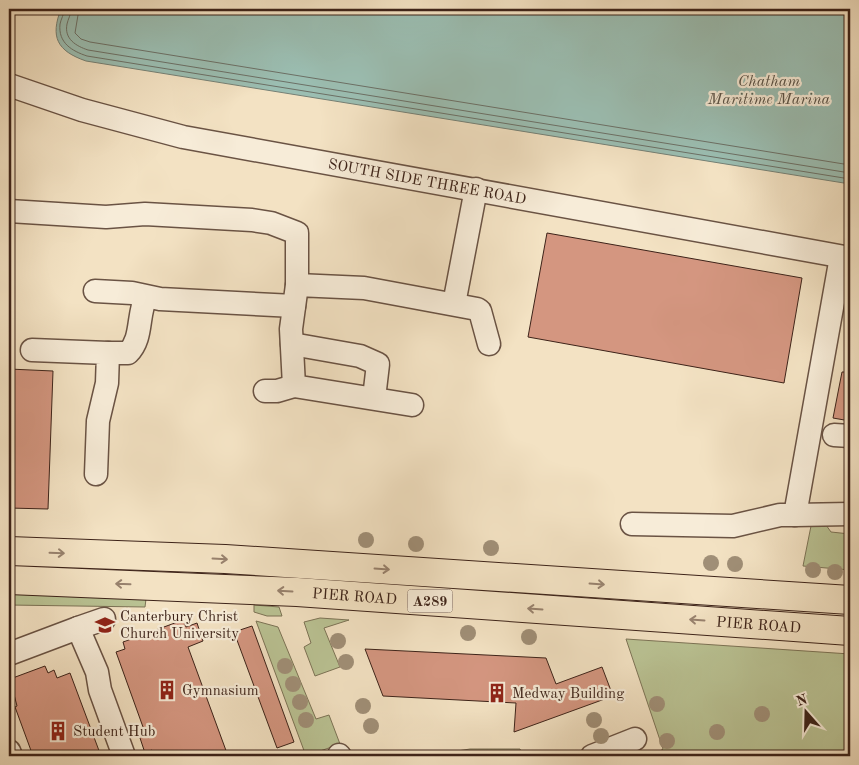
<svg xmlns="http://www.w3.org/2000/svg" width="859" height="765" font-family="'Old Standard TT',serif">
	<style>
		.green { fill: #bac394; stroke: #7c7356 }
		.water { fill: #9bbeb2; stroke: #758075 }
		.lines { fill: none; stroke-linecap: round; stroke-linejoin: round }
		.shore { stroke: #6c7066; stroke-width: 1 }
		.building { fill: #d49680; stroke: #3d2319 }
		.minor-casing { stroke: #6a5344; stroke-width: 25 }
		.major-casing { stroke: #3d2319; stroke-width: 30 }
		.minor { stroke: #f7ecd8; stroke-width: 22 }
		.major { stroke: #f3e2c3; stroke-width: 28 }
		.tree { fill: #a08f77 }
		.oneway { stroke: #98826e }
		.labels { text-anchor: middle; stroke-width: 4.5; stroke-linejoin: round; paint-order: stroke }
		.shield { fill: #f7ecd8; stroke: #755f52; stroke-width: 1 }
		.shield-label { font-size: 14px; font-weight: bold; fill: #3d2319 }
		.street-label { font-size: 15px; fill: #3d2319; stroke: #f7ecd8 }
		.poi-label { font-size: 15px; fill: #3d2319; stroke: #f7ecd8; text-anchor: start }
		.water-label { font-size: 16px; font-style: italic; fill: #595247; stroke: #f7ecd8 }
	</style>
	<rect width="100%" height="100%" fill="#f3e2c3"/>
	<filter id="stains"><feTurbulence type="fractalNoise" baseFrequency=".004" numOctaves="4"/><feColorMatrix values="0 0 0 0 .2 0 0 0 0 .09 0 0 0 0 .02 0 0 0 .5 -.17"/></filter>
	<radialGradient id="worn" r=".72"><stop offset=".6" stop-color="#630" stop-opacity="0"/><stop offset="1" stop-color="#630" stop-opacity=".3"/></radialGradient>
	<g class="green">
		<path d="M 826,525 L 831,532 L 850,534 L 850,570 L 803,566 L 811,526 Z"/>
		<path d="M 9,592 L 146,599 L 145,607 L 9,605 Z"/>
		<path d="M 254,605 L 279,607 L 282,616 L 267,616 L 254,612 Z"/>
		<path d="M 320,618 L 349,620 L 324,628 L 340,667 L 315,676 L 304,647 L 311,643 L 304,622 Z"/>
		<path d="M 256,621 L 278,627 L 316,719 L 329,715 L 340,744 L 306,756 Z"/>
		<path d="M 626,639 L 850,654 L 850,756 L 653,756 L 663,749 Z"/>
		<path d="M 470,749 L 520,749 L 523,756 L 426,756 Z"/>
	</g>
	<path class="water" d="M 61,9 L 850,9 L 850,184 L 86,61 C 57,51 50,37 61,9 Z"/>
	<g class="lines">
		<g class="shore">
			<path d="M 65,9 C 64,14 61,19 60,24 C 58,43 72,51 87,56 L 850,179"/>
			<path d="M 71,9 C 71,15 68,19 67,24 C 64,39 76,46 88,50 L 850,173"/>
			<path d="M 79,9 L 75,33 L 81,39 L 90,42 L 850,165"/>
		</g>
	</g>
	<g class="building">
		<path d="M 547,233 L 802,278 L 784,383 L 528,337 Z"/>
		<path d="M 9,369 L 53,371 L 48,509 L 9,508 Z"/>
		<path d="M 842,372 L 850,372 L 850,421 L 833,418 Z"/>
		<path d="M 183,620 L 186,627 L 197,623 L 203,641 L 188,647 L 228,756 L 154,756 L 152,750 L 145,753 L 137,729 L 143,727 L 116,652 L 125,649 L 123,642 Z"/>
		<path d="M 252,626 L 294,742 L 277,748 L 234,632 Z"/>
		<path d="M 365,649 L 546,658 L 556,684 L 602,667 L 613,696 L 514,732 L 516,703 L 383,696 Z"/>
		<path d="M 45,666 L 48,673 L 54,670 L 57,678 L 70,673 L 101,756 L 33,756 L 15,707 L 17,706 L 10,679 Z"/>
	</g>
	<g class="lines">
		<defs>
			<g id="minor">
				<path id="s1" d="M 9,85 L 82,110 L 183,137 L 850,258"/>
				<path d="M 9,211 L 106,217 L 145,214 L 252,220 L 271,223 L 297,233 L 297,285"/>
				<path d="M 841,257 L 795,515 L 850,514"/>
				<path d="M 95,291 L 132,293 L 160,299 L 294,306"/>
				<path d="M 454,304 L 476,189"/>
				<path d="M 292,344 L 360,356 L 378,364 L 374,398"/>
				<path d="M 32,350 L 108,353 L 107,383 L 98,421 L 96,474"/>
				<path d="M 108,353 L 128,353 C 143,338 137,316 146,297"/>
				<path d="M 265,391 L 277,391 L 294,386"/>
				<path d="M 412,405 L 294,386 L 291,329 L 297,285 L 364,288 L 477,309 L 480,311 L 489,344"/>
				<path d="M 834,435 L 850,436"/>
				<path d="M 632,524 L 733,526 L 780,515 L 795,515"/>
				<path d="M 78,628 L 104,619"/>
				<path d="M 9,654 L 78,628 L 97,672 L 100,690 L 124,756"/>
				<path d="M 9,751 L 11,756"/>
				<path d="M 339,755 L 340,756"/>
				<path d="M 592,756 L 635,739"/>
			</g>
			<g id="major">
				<path d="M 9,551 L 225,559 L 850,600"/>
				<path id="s2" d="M 9,580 L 297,592 L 850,631"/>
			</g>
		</defs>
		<use href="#minor" class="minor-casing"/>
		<use href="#major" class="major-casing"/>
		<use href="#minor" class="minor"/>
		<use href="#major" class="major"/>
	</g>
	<g class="tree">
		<circle cx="366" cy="540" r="8"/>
		<circle cx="416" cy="544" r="8"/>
		<circle cx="491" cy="548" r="8"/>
		<circle cx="711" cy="563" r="8"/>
		<circle cx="735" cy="564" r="8"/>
		<circle cx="813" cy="570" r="8"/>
		<circle cx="835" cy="572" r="8"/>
		<circle cx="468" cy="633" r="8"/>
		<circle cx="529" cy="637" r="8"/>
		<circle cx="338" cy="641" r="8"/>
		<circle cx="346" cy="662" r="8"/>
		<circle cx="285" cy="666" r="8"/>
		<circle cx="293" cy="684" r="8"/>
		<circle cx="300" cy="702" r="8"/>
		<circle cx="657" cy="704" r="8"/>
		<circle cx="363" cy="706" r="8"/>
		<circle cx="762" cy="714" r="8"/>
		<circle cx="306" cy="720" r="8"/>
		<circle cx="594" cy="720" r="8"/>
		<circle cx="371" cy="726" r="8"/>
		<circle cx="717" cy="732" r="8"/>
		<circle cx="601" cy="736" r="8"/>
		<circle cx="667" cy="741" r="8"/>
	</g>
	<defs><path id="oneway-shaft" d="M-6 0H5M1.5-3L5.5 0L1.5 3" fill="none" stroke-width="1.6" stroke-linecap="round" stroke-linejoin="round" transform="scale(1.25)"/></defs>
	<g class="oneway">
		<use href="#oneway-shaft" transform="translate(57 553) rotate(2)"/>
		<use href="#oneway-shaft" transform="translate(220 559) rotate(3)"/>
		<use href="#oneway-shaft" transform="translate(382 569) rotate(4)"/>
		<use href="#oneway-shaft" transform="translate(123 584) rotate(-178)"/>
		<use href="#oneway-shaft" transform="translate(597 584) rotate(4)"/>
		<use href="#oneway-shaft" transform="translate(285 591) rotate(-177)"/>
		<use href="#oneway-shaft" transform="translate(535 609) rotate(-176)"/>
		<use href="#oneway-shaft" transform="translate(697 620) rotate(-176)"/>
	</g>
	<defs>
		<symbol id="university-bare" viewBox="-9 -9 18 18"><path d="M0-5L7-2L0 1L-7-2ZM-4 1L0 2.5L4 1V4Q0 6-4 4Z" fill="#8f2418" stroke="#f7ecd8" stroke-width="2.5" paint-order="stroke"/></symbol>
		<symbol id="building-bare" viewBox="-9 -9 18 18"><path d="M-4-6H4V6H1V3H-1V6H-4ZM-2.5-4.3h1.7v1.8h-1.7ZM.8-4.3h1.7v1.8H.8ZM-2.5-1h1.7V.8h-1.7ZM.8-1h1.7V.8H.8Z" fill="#8f2418" stroke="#f7ecd8" stroke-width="2.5" paint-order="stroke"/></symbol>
	</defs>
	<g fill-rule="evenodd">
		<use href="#university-bare" x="91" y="611" width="28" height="28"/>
		<use href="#building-bare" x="153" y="676" width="28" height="28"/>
		<use href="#building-bare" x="483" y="679" width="28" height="28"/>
		<use href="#building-bare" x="44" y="717" width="28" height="28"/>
	</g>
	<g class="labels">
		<rect class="shield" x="407.5" y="589.5" width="45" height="23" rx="4"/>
		<g class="shield-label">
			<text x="430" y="606">A289</text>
		</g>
		<g class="street-label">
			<text dy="5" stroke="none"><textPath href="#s1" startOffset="430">SOUTH SIDE THREE ROAD</textPath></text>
			<text dy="5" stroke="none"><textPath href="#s2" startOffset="346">PIER ROAD</textPath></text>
			<text dy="5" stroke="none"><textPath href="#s2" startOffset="751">PIER ROAD</textPath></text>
		</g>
		<g class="poi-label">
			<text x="120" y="621">Canterbury Christ<tspan x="120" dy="17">Church University</tspan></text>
			<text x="182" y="695">Gymnasium</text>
			<text x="512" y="698">Medway Building</text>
			<text x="73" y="736">Student Hub</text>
		</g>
		<g class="water-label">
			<text x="769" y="86">Chatham<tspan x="769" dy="18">Maritime Marina</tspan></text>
		</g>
	</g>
	<rect width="859" height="765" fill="none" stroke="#f3e2c3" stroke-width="30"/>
	<rect x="10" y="10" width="839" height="745" fill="none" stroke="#3d2319" stroke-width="2.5"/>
	<rect x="15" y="15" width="829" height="735" fill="none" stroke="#3d2319"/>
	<g transform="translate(806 712) rotate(340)" stroke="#f7ecd8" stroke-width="4" paint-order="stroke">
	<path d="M0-4L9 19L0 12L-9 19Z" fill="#3d2319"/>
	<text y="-8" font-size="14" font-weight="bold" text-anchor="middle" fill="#3d2319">N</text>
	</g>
	<rect width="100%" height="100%" filter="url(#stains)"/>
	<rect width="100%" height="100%" fill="url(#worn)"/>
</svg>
